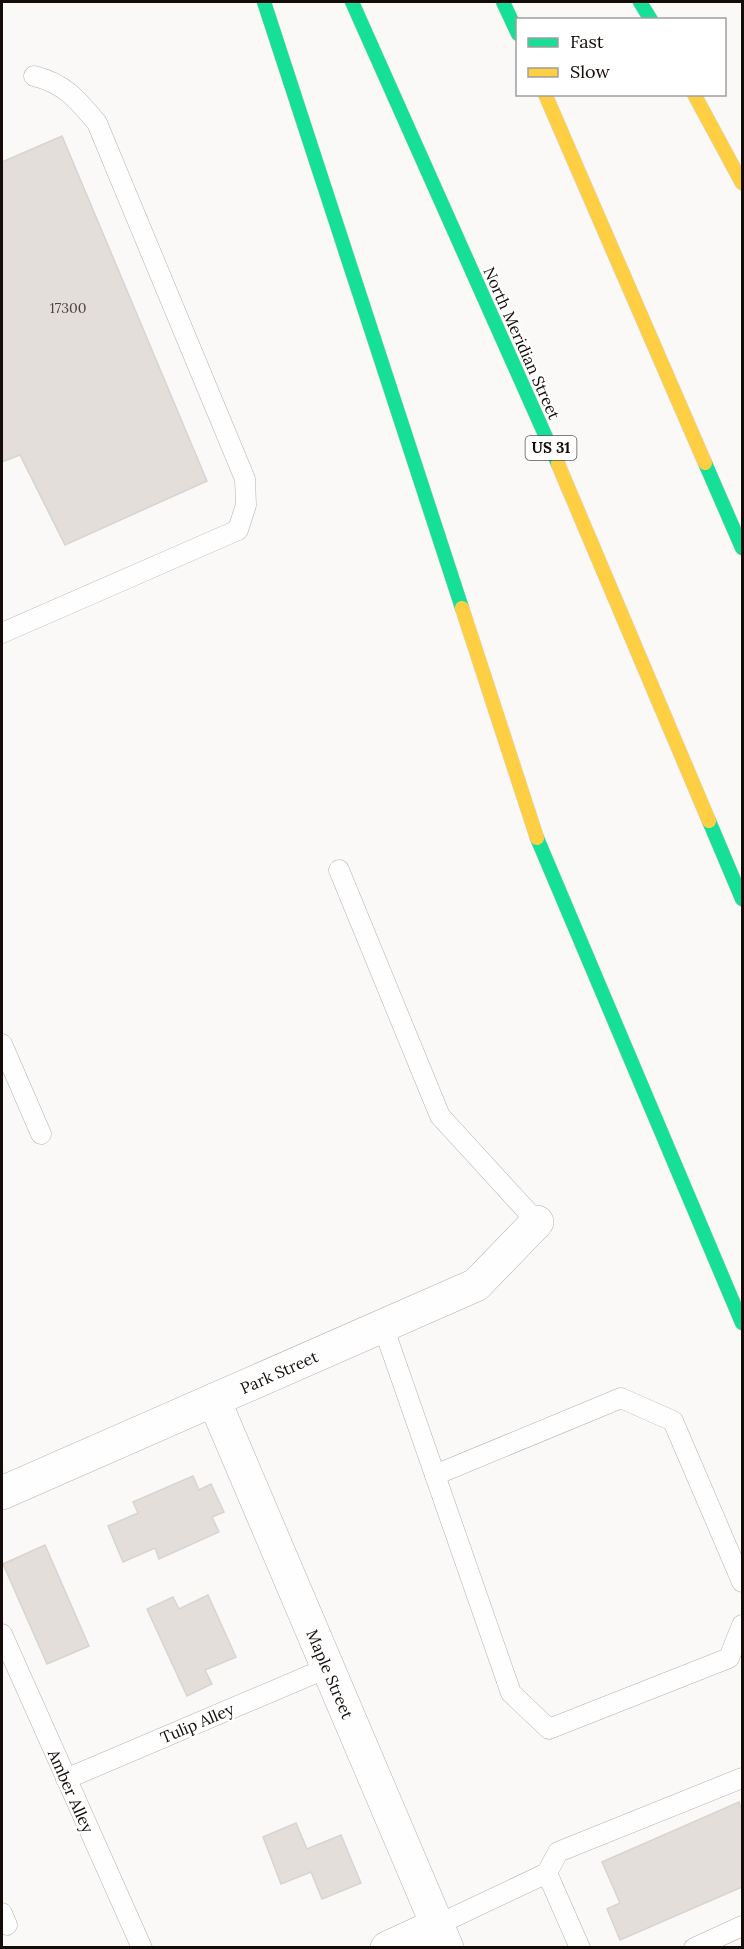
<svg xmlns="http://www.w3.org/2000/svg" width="744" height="1949" font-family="Lora,serif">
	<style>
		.building { fill: #e4deda; stroke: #d8d4cf; stroke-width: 1.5 }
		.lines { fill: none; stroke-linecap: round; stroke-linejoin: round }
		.lane-casing { stroke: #b5b0ad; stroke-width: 21 }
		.street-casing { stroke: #b5b0ad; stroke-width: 34 }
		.fast-casing { stroke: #d8d6d4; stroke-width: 15 }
		.slow-casing { stroke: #d8d6d4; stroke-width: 15 }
		.lane { stroke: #fefefe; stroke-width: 20 }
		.street { stroke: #fefefe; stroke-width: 33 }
		.fast { stroke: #16e098; stroke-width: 14 }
		.slow { stroke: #ffcf43; stroke-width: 14 }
		.labels { text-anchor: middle; stroke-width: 5; stroke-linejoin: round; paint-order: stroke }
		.number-label { font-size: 14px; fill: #4a433f }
		.shield { fill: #fff; stroke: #5a5552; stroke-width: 1.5 }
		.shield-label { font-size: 15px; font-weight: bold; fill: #140c08 }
		.street-label { font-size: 16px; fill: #140c08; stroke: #fff }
	</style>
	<rect width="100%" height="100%" fill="#fbf9f7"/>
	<g class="building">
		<path d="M 62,136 L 207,481 L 65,545 L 20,455 L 2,462 L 2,162 Z"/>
		<path d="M 193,1476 L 199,1490 L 211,1484 L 224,1512 L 212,1517 L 219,1532 L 159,1559 L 155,1548 L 123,1562 L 108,1526 L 138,1513 L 133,1502 Z"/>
		<path d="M 45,1545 L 89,1646 L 47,1664 L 3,1564 Z"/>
		<path d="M 208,1595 L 236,1657 L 205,1670 L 212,1684 L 187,1696 L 147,1609 L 173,1597 L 179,1609 Z"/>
		<path d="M 739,1802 L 742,1810 L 742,1887 L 620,1940 L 607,1909 L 620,1903 L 602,1862 Z"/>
		<path d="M 296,1823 L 307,1849 L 341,1835 L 361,1883 L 322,1899 L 311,1872 L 281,1884 L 263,1837 Z"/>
	</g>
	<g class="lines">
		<defs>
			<g id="lane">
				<path d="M 2,633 L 238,530 L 246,505 L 245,479 L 97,123 C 78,100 64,83 34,76"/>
				<path d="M 339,870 L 440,1116 L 537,1222"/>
				<path d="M 2,1044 L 41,1134"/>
				<path d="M 383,1326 L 511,1693 L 549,1729 L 729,1658 L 742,1625"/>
				<path d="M 435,1475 L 621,1398 L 673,1421 L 742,1582"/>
				<path d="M 2,1634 L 142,1948"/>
				<path d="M 66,1779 L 327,1668"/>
				<path d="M 547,1873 L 580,1948"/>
				<path d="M 2,1913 L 7,1925"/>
				<path d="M 437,1925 L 547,1873 L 558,1852 L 742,1778"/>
				<path d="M 694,1948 L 742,1926"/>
			</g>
			<g id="street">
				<path d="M 214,1400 L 447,1948"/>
				<path d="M 2,1493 L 476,1285 L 537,1222"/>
				<path d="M 387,1948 L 437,1925"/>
			</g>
			<g id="fast">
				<path d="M 264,2 L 462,608"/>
				<path d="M 352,2 L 558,464"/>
				<path d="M 503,2 L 518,34"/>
				<path d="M 640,2 L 651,20"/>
				<path d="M 705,463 L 742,548"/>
				<path d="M 709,821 L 742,899"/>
				<path d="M 537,838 L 742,1323"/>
			</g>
			<g id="slow">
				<path d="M 545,94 L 705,463"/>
				<path d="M 694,94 L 742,183"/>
				<path d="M 558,464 L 709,821"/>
				<path d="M 462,608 L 537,838"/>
			</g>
		</defs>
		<use href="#lane" class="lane-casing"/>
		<use href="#street" class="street-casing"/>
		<use href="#fast" class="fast-casing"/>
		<use href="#slow" class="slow-casing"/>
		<use href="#lane" class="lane"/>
		<use href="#street" class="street"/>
		<use href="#fast" class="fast"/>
		<use href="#slow" class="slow"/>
	</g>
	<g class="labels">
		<g class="number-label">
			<text x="68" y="313">17300</text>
		</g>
		<rect class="shield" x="525.5" y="436" width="51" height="24" rx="4.5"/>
		<g class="shield-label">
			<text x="551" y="453">US 31</text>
		</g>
		<g class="street-label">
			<text transform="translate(522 343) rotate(66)" y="6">North Meridian Street</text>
			<text transform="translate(279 1372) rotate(-24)" y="6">Park Street</text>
			<text transform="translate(330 1674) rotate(67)" y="6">Maple Street</text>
			<text transform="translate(197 1723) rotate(-23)" y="6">Tulip Alley</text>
			<text transform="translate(71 1791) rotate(66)" y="6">Amber Alley</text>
		</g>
	</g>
	<rect width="744" height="1949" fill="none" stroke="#140c08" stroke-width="6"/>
	<rect x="516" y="18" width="210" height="78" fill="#ffffff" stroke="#a19e9c" stroke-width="1.5"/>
	<rect x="528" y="38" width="30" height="9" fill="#16e098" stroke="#a19e9c" stroke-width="1.5"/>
	<text x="570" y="48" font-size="18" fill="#140c08">Fast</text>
	<rect x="528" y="68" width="30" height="9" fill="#ffcf43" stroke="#a19e9c" stroke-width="1.5"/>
	<text x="570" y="78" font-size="18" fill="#140c08">Slow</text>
</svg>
